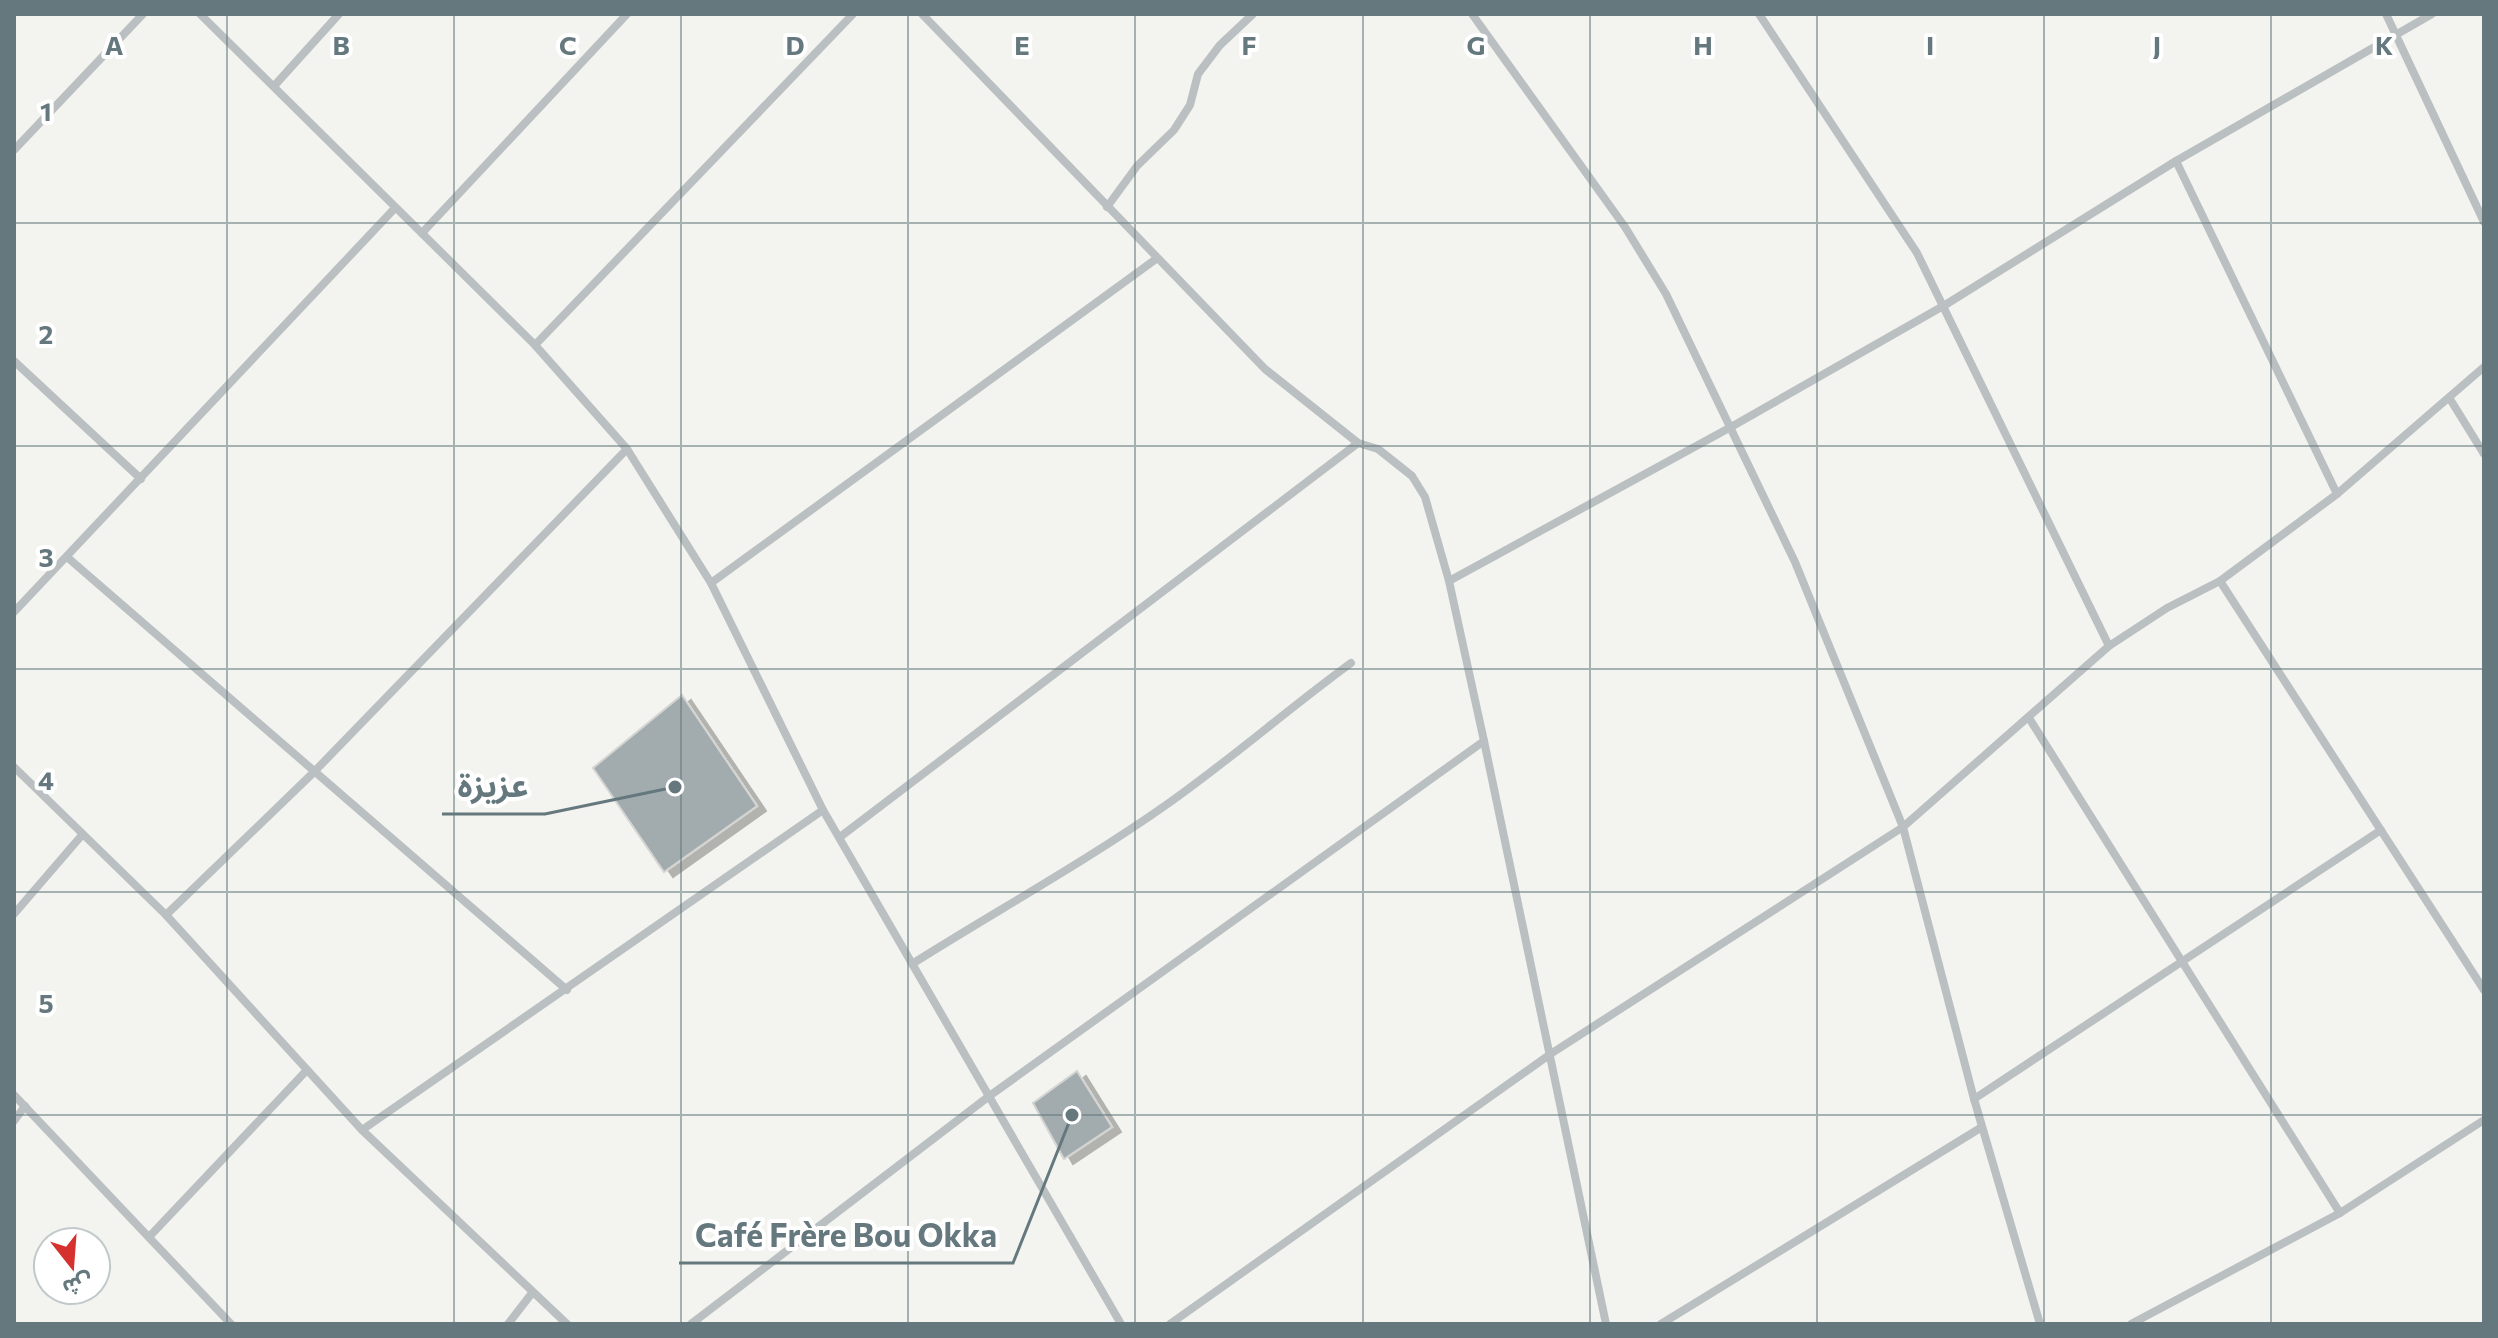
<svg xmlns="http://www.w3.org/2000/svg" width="2498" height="1338" font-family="Commissioner,'Noto Sans Arabic',sans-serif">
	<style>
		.building { fill: #a2acae; stroke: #d4d4d2; stroke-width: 2; filter: url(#shadow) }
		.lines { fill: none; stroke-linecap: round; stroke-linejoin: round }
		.minor { stroke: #babfc1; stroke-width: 8 }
		.grid { fill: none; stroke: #64787e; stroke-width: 2; stroke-opacity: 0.55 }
		.grid-label { font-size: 26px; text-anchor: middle; font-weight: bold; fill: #64787e; stroke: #fff; stroke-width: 8; stroke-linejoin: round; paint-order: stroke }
		.leader { fill: none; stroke: #64787e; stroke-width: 3 }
		.callout-dot { fill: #64787e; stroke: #fff; stroke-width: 3 }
		.callout-label { font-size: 32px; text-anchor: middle; font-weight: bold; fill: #64787e; stroke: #fff; stroke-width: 8; stroke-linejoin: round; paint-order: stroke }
	</style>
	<defs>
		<filter id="shadow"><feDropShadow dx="9" dy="5" stdDeviation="0" flood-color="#0004"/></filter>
	</defs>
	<rect width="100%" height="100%" fill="#f3f3ef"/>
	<g class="building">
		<path d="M 682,695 L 757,806 L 664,872 L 593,768 Z"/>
		<path d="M 1077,1071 L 1112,1127 L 1064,1159 L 1033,1103 Z"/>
	</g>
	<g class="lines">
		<g class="minor">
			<path d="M 200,14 L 535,345 L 627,449 L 711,583 L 823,810 L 1121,1324"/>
			<path d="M 1472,14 L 1625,227 L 1666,294 L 1795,562 L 1903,827 L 1974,1099 L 2040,1324"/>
			<path d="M 1759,14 L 1917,253 L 2109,646"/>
			<path d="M 2386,14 L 2484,222"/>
			<path d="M 275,85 L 339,14"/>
			<path d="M 14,150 L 143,14"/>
			<path d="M 2176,161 L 2337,494"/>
			<path d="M 1107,207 L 1137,166 L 1174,130 L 1190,105 L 1198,74 L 1220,45 L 1253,14"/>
			<path d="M 422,233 L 627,14"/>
			<path d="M 535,345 L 853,14"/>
			<path d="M 14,361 L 141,479"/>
			<path d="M 2450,399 L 2484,454"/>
			<path d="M 67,557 L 567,990"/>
			<path d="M 1449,581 L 1731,427 L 1945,305 L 2176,161 L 2432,14"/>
			<path d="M 2220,581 L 2484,990"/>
			<path d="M 711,583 L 1156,259"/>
			<path d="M 14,612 L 395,208"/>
			<path d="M 2029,718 L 2340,1213"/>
			<path d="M 1484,741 L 1606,1324"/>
			<path d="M 14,767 L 166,915 L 362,1130 L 567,1324"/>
			<path d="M 840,837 L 1358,443"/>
			<path d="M 14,914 L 82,835"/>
			<path d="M 166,915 L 313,773 L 627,449"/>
			<path d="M 912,964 C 996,911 1085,862 1166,805 C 1230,760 1288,709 1351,663"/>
			<path d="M 14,1095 L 231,1324"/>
			<path d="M 1974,1099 L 2381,830"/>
			<path d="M 14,1121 L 25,1106"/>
			<path d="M 362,1130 L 823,810"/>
			<path d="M 149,1237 L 307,1070"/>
			<path d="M 508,1324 L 532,1293"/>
			<path d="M 691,1324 L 988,1097 L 1484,741 L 1449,581 L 1425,497 L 1412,476 L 1378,449 L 1358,443 L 1265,369 L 922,14"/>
			<path d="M 1170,1324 L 1552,1053 L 1903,827 L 2109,646 L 2167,608 L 2220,581 L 2337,494 L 2484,367"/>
			<path d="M 1661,1324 L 1982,1127"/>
			<path d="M 2131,1324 L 2340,1213 L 2484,1120"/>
		</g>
	</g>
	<path class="grid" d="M 227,14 L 227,1324M 454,14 L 454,1324M 681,14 L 681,1324M 908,14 L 908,1324M 1135,14 L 1135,1324M 1363,14 L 1363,1324M 1590,14 L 1590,1324M 1817,14 L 1817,1324M 2044,14 L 2044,1324M 2271,14 L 2271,1324M 14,223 L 2484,223M 14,446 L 2484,446M 14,669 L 2484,669M 14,892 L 2484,892M 14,1115 L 2484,1115"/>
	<g class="grid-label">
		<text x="114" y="55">A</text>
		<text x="341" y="55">B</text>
		<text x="568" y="55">C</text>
		<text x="795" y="55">D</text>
		<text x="1022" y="55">E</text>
		<text x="1249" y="55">F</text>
		<text x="1476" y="55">G</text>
		<text x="1703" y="55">H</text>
		<text x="1930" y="55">I</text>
		<text x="2157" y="55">J</text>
		<text x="2384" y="55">K</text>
		<text x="46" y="121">1</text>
		<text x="46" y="344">2</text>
		<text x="46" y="567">3</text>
		<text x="46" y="790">4</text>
		<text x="46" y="1013">5</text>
	</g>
	<path class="leader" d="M675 787L545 814H442M1072 1115L1013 1263H679"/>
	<g class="callout-dot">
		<circle cx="675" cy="787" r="8"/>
		<circle cx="1072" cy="1115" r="8"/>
	</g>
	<g class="callout-label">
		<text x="493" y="797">عزيزة</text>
		<text x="846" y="1247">Café Frère Bou Okka</text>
	</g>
	<rect width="2498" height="1338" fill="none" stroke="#64787e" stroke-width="32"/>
	<g transform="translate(72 1266) rotate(163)"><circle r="38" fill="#ffffff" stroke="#c1c9cb" stroke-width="2"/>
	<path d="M0-6L14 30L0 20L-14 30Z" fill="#d5312e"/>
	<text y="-12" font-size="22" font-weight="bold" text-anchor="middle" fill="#64787e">ش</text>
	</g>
</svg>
